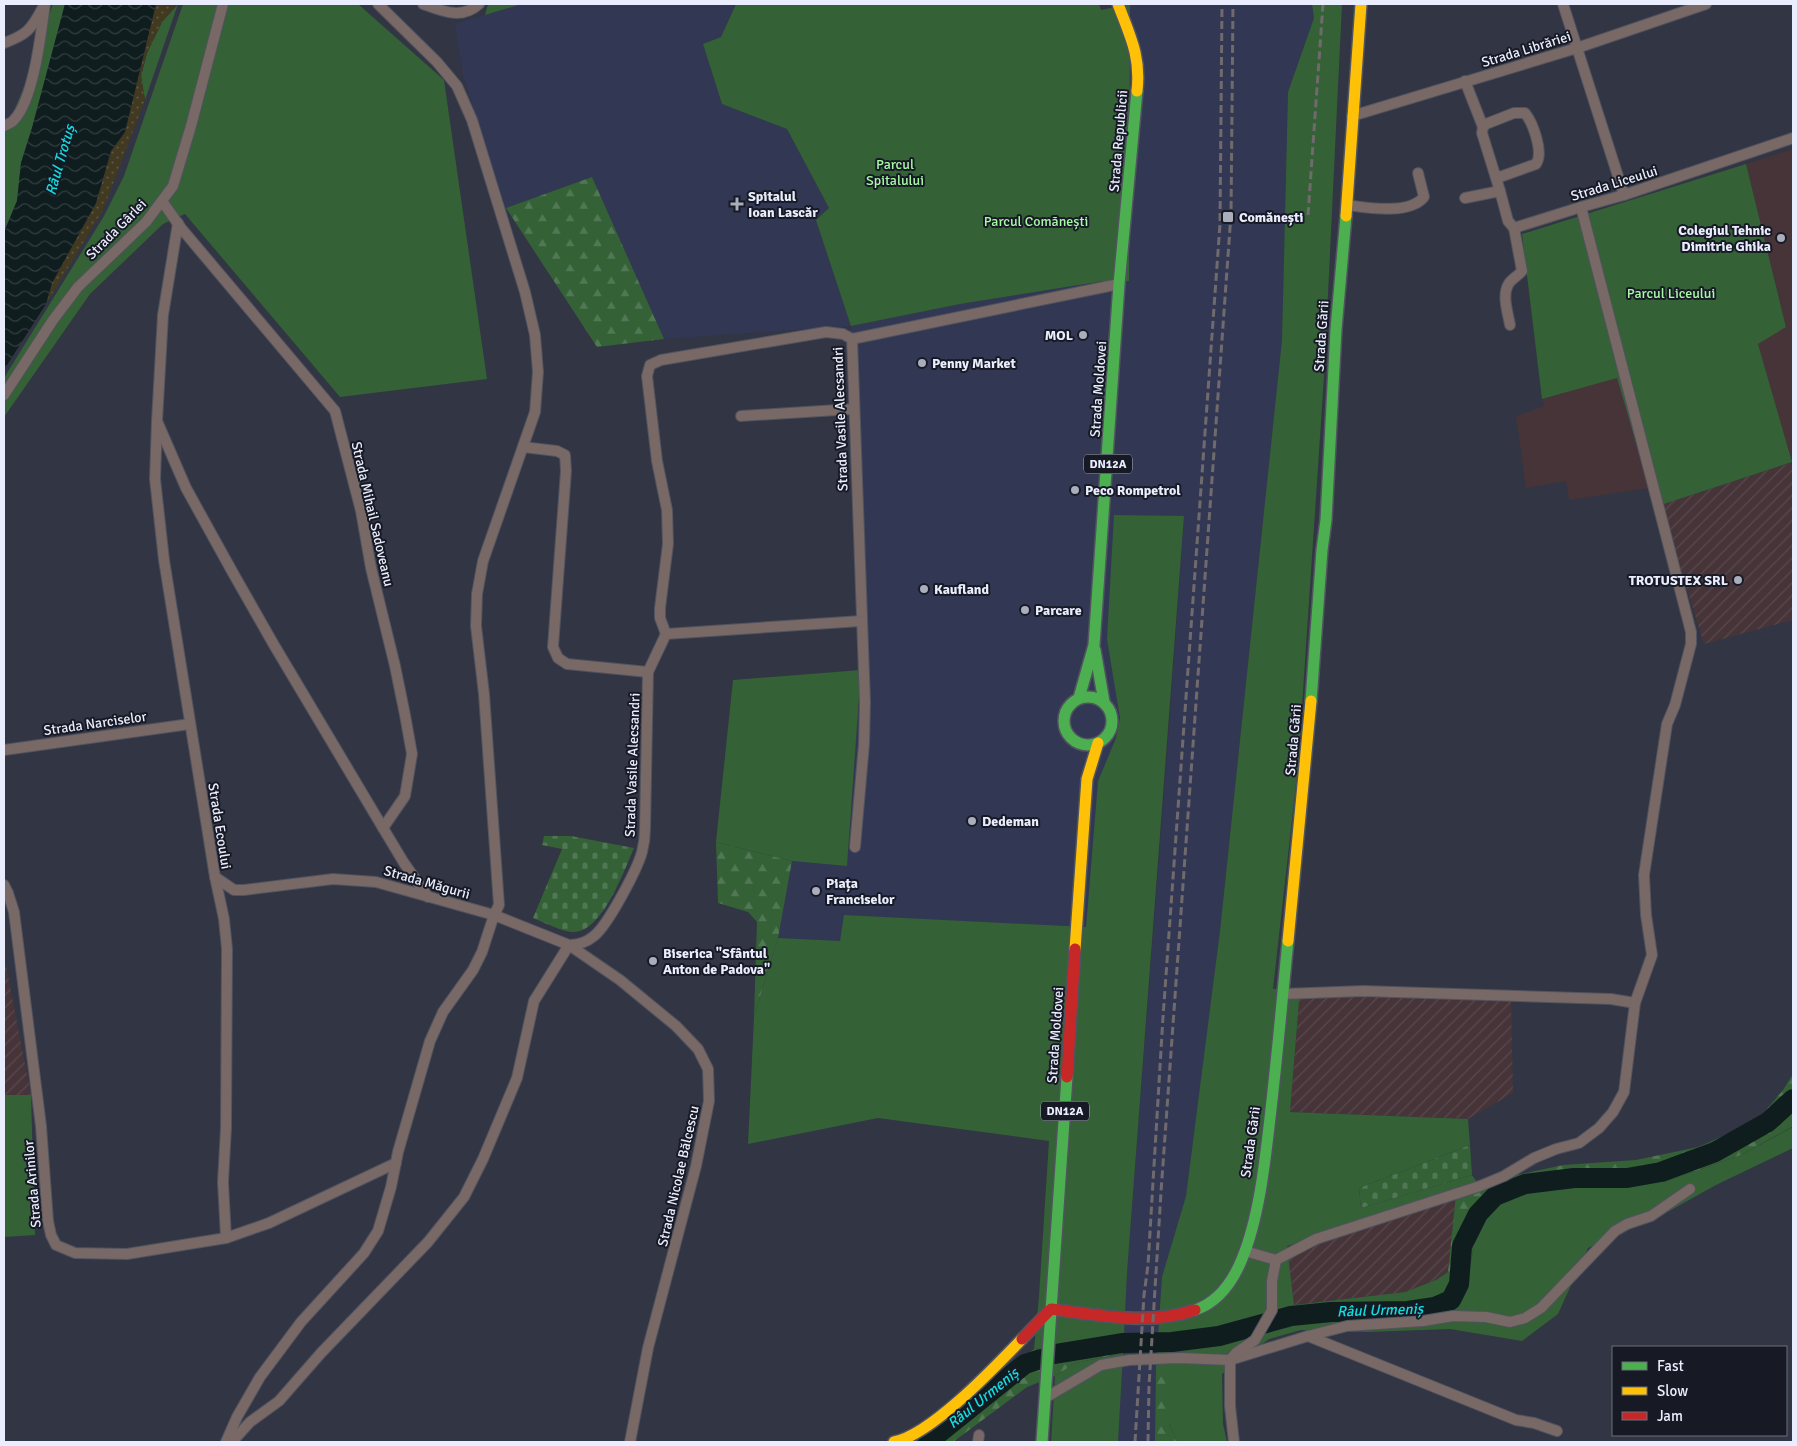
<svg xmlns="http://www.w3.org/2000/svg" width="1797" height="1446" font-family="Signika,sans-serif">
	<style>
		.built { fill: #323854 }
		.industrial { fill: url(#industrial-furrows) }
		.education { fill: #463438 }
		.green { fill: #346136 }
		.forest { fill: url(#forest-firs) }
		.sand { fill: url(#sand-dots) }
		.cemetery { fill: url(#cemetery-stones) }
		.water { fill: url(#water-waves) }
		.pier { fill: #323543 }
		.lines { fill: none; stroke-linecap: round; stroke-linejoin: round }
		.river { stroke: #0f1d1f; stroke-width: 20 }
		.street-casing { stroke: #51535f; stroke-width: 12 }
		.fast-casing { stroke: #51535f; stroke-width: 14 }
		.slow-casing { stroke: #51535f; stroke-width: 14 }
		.jam-casing { stroke: #51535f; stroke-width: 14 }
		.street { stroke: #786866; stroke-width: 10 }
		.fast { stroke: #4caf50; stroke-width: 11 }
		.slow { stroke: #ffc107; stroke-width: 11 }
		.jam { stroke: #c62828; stroke-width: 11 }
		.rail { stroke: #716a6d; stroke-width: 3; stroke-dasharray: 8 4; stroke-linecap: butt }
		.poi-dot { fill: #a9adbc; stroke: #171a25; stroke-width: 2 }
		.labels { text-anchor: middle; stroke-width: 4; stroke-linejoin: round; paint-order: stroke }
		.shield { fill: #171a25; stroke: #aaaebc; stroke-width: 1 }
		.shield-label { font-size: 12px; font-weight: bold; fill: #e9edfd }
		.street-label { font-size: 14px; fill: #e9edfd; stroke: #171a25 }
		.park-label { font-size: 14px; fill: #a8faa6; stroke: #171a25 }
		.poi-label { font-size: 14px; font-weight: bold; fill: #e9edfd; stroke: #171a25; text-anchor: start }
		.water-label { font-size: 15px; font-style: italic; fill: #10dfe0; stroke: #171a25 }
	</style>
	<defs>
		<pattern id="industrial-furrows" width="10" height="10" patternUnits="userSpaceOnUse" patternTransform="scale(1.25)"><rect width="10" height="10" fill="#463439"/><path d="M-1 1l2-2M0 10L10 0M9 11l2-2" fill="none" stroke="#58484d"/></pattern>
		<pattern id="forest-firs" width="22" height="20" patternUnits="userSpaceOnUse" patternTransform="scale(1.25)"><rect width="22" height="20" fill="#346136"/><path d="M5 1l3.5 6h-7zM16 11l3.5 6h-7z" fill="#517854"/></pattern>
		<pattern id="sand-dots" width="8" height="8" patternUnits="userSpaceOnUse" patternTransform="scale(1.25)"><rect width="8" height="8" fill="#413920"/><path d="M2 2h.1M6 6h.1" fill="none" stroke="#5c5641" stroke-width="1.8" stroke-linecap="round"/></pattern>
		<pattern id="cemetery-stones" width="16" height="16" patternUnits="userSpaceOnUse" patternTransform="scale(1.25)"><rect width="16" height="16" fill="#346136"/><path d="M2 7V4a2 2 0 0 1 4 0v3zM10 15v-3a2 2 0 0 1 4 0v3z" fill="#517854"/></pattern>
		<pattern id="water-waves" width="16" height="10" patternUnits="userSpaceOnUse" patternTransform="scale(1.25)"><rect width="16" height="10" fill="#0f1d1f"/><path d="M0 5q4-4 8 0t8 0" fill="none" stroke="#323e40"/></pattern>
	</defs>
	<rect width="100%" height="100%" fill="#323543"/>
	<path class="built" d="M 522,4 L 736,4 L 721,37 L 703,44 L 722,104 L 787,129 L 829,208 L 851,326 L 960,304 L 1104,281 L 1128,281 L 1130,4 L 1312,4 L 1314,18 L 1288,92 L 1282,340 L 1220,931 L 1186,1196 L 1162,1277 L 1156,1366 L 1155,1442 L 1118,1442 L 1127,1273 L 1168,743 L 1184,517 L 1114,515 L 1117,695 L 1120,718 L 1116,738 L 1098,781 L 1086,927 L 845,916 L 840,942 L 778,938 L 792,861 L 847,866 L 861,670 L 851,326 L 664,339 L 592,177 L 506,208 L 463,75 L 455,24 Z"/>
	<g class="industrial">
		<path d="M 1793,462 L 1793,620 L 1704,644 L 1661,505 Z"/>
		<path d="M 4,955 L 31,1095 L 4,1095 Z"/>
		<path d="M 1300,989 L 1511,999 L 1513,1093 L 1468,1119 L 1290,1112 Z"/>
		<path d="M 1456,1194 L 1448,1272 L 1436,1280 L 1405,1292 L 1294,1305 L 1287,1246 Z"/>
	</g>
	<g class="education">
		<path d="M 1793,149 L 1793,462 L 1792,462 L 1758,344 L 1786,326 L 1746,164 Z"/>
		<path d="M 1617,377 L 1649,488 L 1569,500 L 1566,481 L 1526,488 L 1516,416 L 1544,406 L 1542,399 Z"/>
	</g>
	<g class="green">
		<path d="M 53,4 L 65,4 L 32,128 L 21,163 L 17,201 L 4,232 L 4,135 L 26,82 Z"/>
		<path d="M 178,4 L 145,100 L 141,76 L 147,53 L 162,22 Z"/>
		<path d="M 183,4 L 358,4 L 444,80 L 487,379 L 340,397 L 185,214 L 163,224 L 90,294 L 4,417 L 4,378 L 104,216 L 124,176 Z"/>
		<path d="M 488,4 L 522,4 L 485,15 Z"/>
		<path d="M 736,4 L 1099,4 L 1101,10 L 1130,4 L 1129,281 L 1104,281 L 960,304 L 851,326 L 816,220 L 829,208 L 787,129 L 722,104 L 703,44 L 721,37 Z"/>
		<path d="M 1312,4 L 1342,4 L 1324,377 L 1298,766 L 1273,989 L 1300,989 L 1290,1112 L 1468,1119 L 1470,1145 L 1359,1188 L 1361,1208 L 1472,1175 L 1479,1185 L 1456,1194 L 1287,1246 L 1294,1305 L 1405,1292 L 1436,1280 L 1448,1272 L 1451,1274 L 1469,1271 L 1478,1227 L 1490,1209 L 1505,1200 L 1531,1189 L 1583,1187 L 1667,1181 L 1741,1155 L 1793,1127 L 1793,1148 L 1716,1185 L 1664,1214 L 1588,1248 L 1558,1314 L 1522,1341 L 1450,1329 L 1367,1332 L 1301,1330 L 1269,1339 L 1222,1374 L 1223,1424 L 1227,1442 L 1177,1442 L 1169,1423 L 1169,1366 L 1156,1366 L 1162,1277 L 1186,1196 L 1220,931 L 1282,340 L 1288,92 L 1314,18 Z"/>
		<path d="M 1746,164 L 1786,327 L 1758,344 L 1792,462 L 1661,505 L 1649,488 L 1617,378 L 1542,399 L 1522,234 Z"/>
		<path d="M 1114,515 L 1184,516 L 1127,1273 L 1124,1335 L 1034,1349 L 1039,1296 L 1049,1141 L 878,1118 L 748,1144 L 754,1017 L 778,938 L 840,941 L 844,915 L 1086,927 L 1098,781 L 1116,738 L 1120,718 L 1107,639 Z"/>
		<path d="M 861,670 L 847,866 L 792,861 L 716,842 L 733,680 Z"/>
		<path d="M 4,1095 L 31,1095 L 35,1235 L 4,1237 Z"/>
		<path d="M 1123,1353 L 1118,1442 L 1051,1442 L 1055,1376 L 1076,1363 Z"/>
	</g>
	<g class="forest">
		<path d="M 592,177 L 664,339 L 597,347 L 506,208 Z"/>
		<path d="M 716,842 L 792,861 L 778,938 L 754,1017 L 757,922 L 748,912 L 718,903 Z"/>
		<path d="M 1793,1074 L 1792,1127 L 1741,1155 L 1667,1181 L 1583,1187 L 1531,1189 L 1505,1200 L 1490,1209 L 1478,1227 L 1469,1271 L 1451,1275 L 1448,1272 L 1456,1194 L 1512,1176 L 1563,1165 L 1636,1160 L 1698,1147 L 1739,1129 L 1762,1115 L 1783,1090 Z"/>
		<path d="M 1124,1335 L 1123,1353 L 1076,1363 L 1055,1376 L 1027,1387 L 953,1442 L 916,1442 L 1034,1349 Z"/>
		<path d="M 1156,1366 L 1169,1366 L 1169,1423 L 1177,1442 L 1155,1442 Z"/>
	</g>
	<path class="sand" d="M 156,4 L 178,4 L 162,22 L 147,53 L 141,76 L 145,100 L 103,210 L 46,304 L 52,283 L 96,203 L 111,151 L 125,132 Z"/>
	<g class="cemetery">
		<path d="M 544,836 L 571,836 L 634,848 C 624,871 602,933 573,932 C 563,932 543,922 533,918 L 562,849 L 542,845 Z"/>
		<path d="M 1470,1145 L 1472,1175 L 1361,1208 L 1359,1188 Z"/>
	</g>
	<path class="water" d="M 65,4 L 156,4 L 125,132 L 111,151 L 96,203 L 52,283 L 46,304 L 4,370 L 4,232 L 17,201 L 21,163 L 32,128 Z"/>
	<path class="pier" d="M 51,297 L 48,306 L 4,373 L 4,370 Z"/>
	<g class="lines">
		<g class="river">
			<path d="M 1055,1354 L 1122,1343 L 1172,1342 L 1219,1336 L 1291,1316 L 1331,1312 L 1408,1311 L 1435,1307 L 1451,1300 L 1459,1284 L 1462,1246 L 1478,1214 L 1495,1196 L 1525,1184 L 1574,1178 L 1627,1178 L 1661,1172 L 1715,1152 L 1768,1122 L 1793,1099"/>
			<path d="M 928,1442 L 1025,1364 L 1041,1359"/>
		</g>
		<defs>
			<g id="street">
				<path d="M 423,4 C 442,11 462,20 479,4"/>
				<path d="M 1563,4 L 1624,195"/>
				<path d="M 4,43 C 26,35 31,30 42,9"/>
				<path d="M 1465,81 L 1483,127"/>
				<path d="M 1352,116 L 1577,48 L 1706,4"/>
				<path d="M 4,126 C 7,124 12,123 14,120 C 34,99 41,33 45,4"/>
				<path d="M 1497,178 L 1536,164 C 1544,153 1533,123 1525,113 L 1514,113 L 1486,124 L 1483,127 L 1482,133 L 1500,191"/>
				<path d="M 1465,198 L 1500,191 L 1508,221 L 1514,228 L 1581,207 L 1624,195 L 1793,138"/>
				<path d="M 162,201 L 181,228 L 335,411 L 361,511 L 371,568 L 395,666 L 405,715 L 412,754 L 405,796 L 383,828 L 404,863 L 428,897"/>
				<path d="M 1347,205 C 1369,208 1409,215 1424,197 L 1418,173"/>
				<path d="M 178,223 L 163,315 L 157,421 L 186,488 L 233,573 L 274,645 L 383,828"/>
				<path d="M 1510,325 C 1508,313 1502,296 1508,285 C 1510,280 1518,276 1522,271 L 1514,228"/>
				<path d="M 4,395 L 53,320 L 78,287 L 146,222 L 173,186 L 191,126 L 223,4"/>
				<path d="M 741,416 L 853,409"/>
				<path d="M 157,421 L 155,479 L 164,560 L 215,877 L 224,919 L 227,949 L 226,1128 L 223,1182 L 226,1238"/>
				<path d="M 523,447 L 557,451 L 565,455 L 566,471 L 553,647 L 558,658 L 567,664 L 648,672"/>
				<path d="M 666,634 L 660,618 L 660,608 L 668,544 L 667,510 L 657,461 L 647,376 L 650,365 L 661,360 L 826,332 L 843,334 L 852,339"/>
				<path d="M 4,750 L 190,724"/>
				<path d="M 855,847 L 864,744 L 865,702 L 852,339 L 1119,284"/>
				<path d="M 215,877 L 234,890 L 244,890 L 333,879 L 376,882 L 494,915 L 569,945 L 620,980 L 676,1026 L 698,1049 L 708,1069 L 709,1101 L 696,1166 L 648,1348 L 630,1442"/>
				<path d="M 4,885 L 8,893 L 14,912 L 41,1126 L 48,1221 L 51,1235 L 56,1245 L 75,1253 L 127,1254 L 226,1238 L 269,1223 L 396,1163"/>
				<path d="M 569,945 C 579,945 587,942 594,936 C 608,925 637,870 642,852 C 644,844 645,836 645,829 L 648,672 L 666,634 L 861,621"/>
				<path d="M 1283,994 L 1363,991 L 1611,999 L 1635,1003"/>
				<path d="M 1245,1251 L 1276,1260 L 1316,1239 L 1480,1186 L 1504,1176 L 1534,1158 L 1556,1149 L 1579,1143 L 1599,1128 L 1613,1112 L 1624,1092 L 1635,1003 L 1652,955 L 1646,915 L 1644,875 L 1667,724 L 1675,705 L 1691,644 L 1691,632 L 1581,207"/>
				<path d="M 1308,1336 L 1516,1420 L 1534,1423 L 1557,1431"/>
				<path d="M 1045,1398 L 1101,1365 L 1129,1360 L 1179,1358 L 1230,1360 L 1308,1336 L 1347,1326 L 1423,1321 L 1453,1316 L 1486,1317 L 1510,1322 L 1525,1318 L 1541,1308 L 1615,1231 L 1627,1224 L 1651,1216 L 1690,1189"/>
				<path d="M 226,1442 L 237,1417 L 260,1377 L 301,1322 L 364,1253 L 378,1231 L 391,1187 L 398,1152 L 430,1041 L 443,1012 L 473,970 L 482,952 L 494,915 L 499,905 L 484,694 L 476,626 L 477,594 L 483,561 L 535,412 L 538,372 L 535,335 L 525,292 L 517,266 L 472,120 L 457,86 L 437,62 L 378,4"/>
				<path d="M 232,1442 L 250,1422 L 279,1401 L 321,1353 L 428,1242 L 464,1197 L 483,1159 L 517,1078 L 534,1001 L 569,945"/>
				<path d="M 978,1442 L 979,1435"/>
				<path d="M 1234,1442 L 1230,1406 L 1230,1360 L 1236,1353 L 1255,1340 L 1272,1310 L 1272,1281 L 1276,1260"/>
			</g>
			<g id="fast">
				<path d="M 1095,650 L 1104,702"/>
				<circle cx="1088" cy="721" r="24"/>
				<path d="M 1079,698 L 1094,645 L 1119,284 L 1137,91"/>
				<path d="M 1311,701 L 1322,550 L 1326,520 L 1336,329 L 1346,216"/>
				<path d="M 1195,1310 C 1219,1302 1233,1281 1242,1259 C 1259,1218 1265,1162 1270,1118 C 1277,1059 1282,1000 1288,941"/>
				<path d="M 1042,1442 L 1067,1077"/>
			</g>
			<g id="slow">
				<path d="M 1118,4 C 1130,36 1141,56 1137,91"/>
				<path d="M 1346,216 L 1361,4"/>
				<path d="M 1288,941 L 1311,701"/>
				<path d="M 1075,949 L 1087,779 L 1098,743"/>
				<path d="M 894,1442 C 931,1435 995,1367 1022,1339"/>
			</g>
			<g id="jam">
				<path d="M 1067,1077 L 1075,949"/>
				<path d="M 1022,1339 L 1051,1309 C 1098,1315 1148,1326 1195,1310"/>
			</g>
		</defs>
		<use href="#street" class="street-casing"/>
		<use href="#fast" class="fast-casing"/>
		<use href="#slow" class="slow-casing"/>
		<use href="#jam" class="jam-casing"/>
		<use href="#street" class="street"/>
		<use href="#fast" class="fast"/>
		<use href="#slow" class="slow"/>
		<use href="#jam" class="jam"/>
		<g class="rail">
			<path d="M 1308,215 L 1323,4"/>
			<path d="M 1135,1442 L 1144,1295 L 1148,1265 L 1163,1017 L 1220,224 L 1222,4"/>
			<path d="M 1148,1442 L 1149,1386 L 1161,1192 L 1231,214 L 1233,4"/>
		</g>
	</g>
	<g class="poi-dot">
		<path d="M734.5 196.5h5v5h5v5h-5v5h-5v-5h-5v-5h5z"/>
		<rect x="1222" y="211" width="12" height="12" rx="2.5"/>
		<circle cx="1781" cy="238" r="5"/>
		<circle cx="1083" cy="335" r="5"/>
		<circle cx="922" cy="363" r="5"/>
		<circle cx="1075" cy="490" r="5"/>
		<circle cx="1738" cy="580" r="5"/>
		<circle cx="924" cy="589" r="5"/>
		<circle cx="1025" cy="610" r="5"/>
		<circle cx="972" cy="821" r="5"/>
		<circle cx="816" cy="891" r="5"/>
		<circle cx="653" cy="961" r="5"/>
	</g>
	<g class="labels">
		<g class="shield">
			<rect x="1084" y="454.5" width="48" height="19" rx="4"/>
			<rect x="1041" y="1101.5" width="48" height="19" rx="4"/>
		</g>
		<g class="shield-label">
			<text x="1108" y="468">DN12A</text>
			<text x="1065" y="1115">DN12A</text>
		</g>
		<g class="street-label">
			<text transform="translate(1526 49) rotate(-17)" y="5">Strada Librăriei</text>
			<text transform="translate(1118 141) rotate(-85)" y="5">Strada Republicii</text>
			<text transform="translate(1614 183) rotate(-17)" y="5">Strada Liceului</text>
			<text transform="translate(116 229) rotate(-45)" y="5">Strada Gârlei</text>
			<text transform="translate(1321 336) rotate(-86)" y="5">Strada Gării</text>
			<text transform="translate(1098 389) rotate(-86)" y="5">Strada Moldovei</text>
			<text transform="translate(840 419) rotate(-92)" y="5">Strada Vasile Alecsandri</text>
			<text transform="translate(373 514) rotate(77)" y="5">Strada Mihail Sadoveanu</text>
			<text transform="translate(95 723) rotate(-8)" y="5">Strada Narciselor</text>
			<text transform="translate(1293 740) rotate(-85)" y="5">Strada Gării</text>
			<text transform="translate(632 765) rotate(-88)" y="5">Strada Vasile Alecsandri</text>
			<text transform="translate(220 826) rotate(81)" y="5">Strada Ecoului</text>
			<text transform="translate(427 882) rotate(16)" y="5">Strada Măgurii</text>
			<text transform="translate(1055 1035) rotate(-86)" y="5">Strada Moldovei</text>
			<text transform="translate(1250 1142) rotate(-82)" y="5">Strada Gării</text>
			<text transform="translate(678 1176) rotate(-77)" y="5">Strada Nicolae Bălcescu</text>
			<text transform="translate(32 1184) rotate(-95)" y="5">Strada Arinilor</text>
		</g>
		<g class="park-label">
			<text x="895" y="169">Parcul<tspan x="895" dy="16">Spitalului</tspan></text>
			<text x="1036" y="226">Parcul Comănești</text>
			<text x="1671" y="298">Parcul Liceului</text>
		</g>
		<g class="poi-label">
			<text x="748" y="201">Spitalul<tspan x="748" dy="16">Ioan Lascăr</tspan></text>
			<text x="1239" y="222">Comănești</text>
			<text x="1771" y="235" text-anchor="end">Colegiul Tehnic<tspan x="1771" dy="16">Dimitrie Ghika</tspan></text>
			<text x="1073" y="340" text-anchor="end">MOL</text>
			<text x="932" y="368">Penny Market</text>
			<text x="1085" y="495">Peco Rompetrol</text>
			<text x="1728" y="585" text-anchor="end">TROTUSTEX SRL</text>
			<text x="934" y="594">Kaufland</text>
			<text x="1035" y="615">Parcare</text>
			<text x="982" y="826">Dedeman</text>
			<text x="826" y="888">Piața<tspan x="826" dy="16">Franciselor</tspan></text>
			<text x="663" y="958">Biserica "Sfântul<tspan x="663" dy="16">Anton de Padova"</tspan></text>
		</g>
		<g class="water-label">
			<text transform="translate(60 160) rotate(-74)" y="5">Râul Trotuș</text>
			<text transform="translate(1380 1310) rotate(-2)" y="5">Râul Urmeniș</text>
			<text transform="translate(983 1398) rotate(-39)" y="5">Râul Urmeniș</text>
		</g>
	</g>
	<rect width="1797" height="1446" fill="none" stroke="#e9edfd" stroke-width="10"/>
	<rect x="1612" y="1346" width="175" height="90" fill="#171a25" stroke="#6b6e7b"/>
	<rect x="1622" y="1362" width="25" height="8" fill="#4caf50" stroke="#6b6e7b"/>
	<text x="1657" y="1371" font-size="15" fill="#e9edfd">Fast</text>
	<rect x="1622" y="1387" width="25" height="8" fill="#ffc107" stroke="#6b6e7b"/>
	<text x="1657" y="1396" font-size="15" fill="#e9edfd">Slow</text>
	<rect x="1622" y="1412" width="25" height="8" fill="#c62828" stroke="#6b6e7b"/>
	<text x="1657" y="1421" font-size="15" fill="#e9edfd">Jam</text>
</svg>
